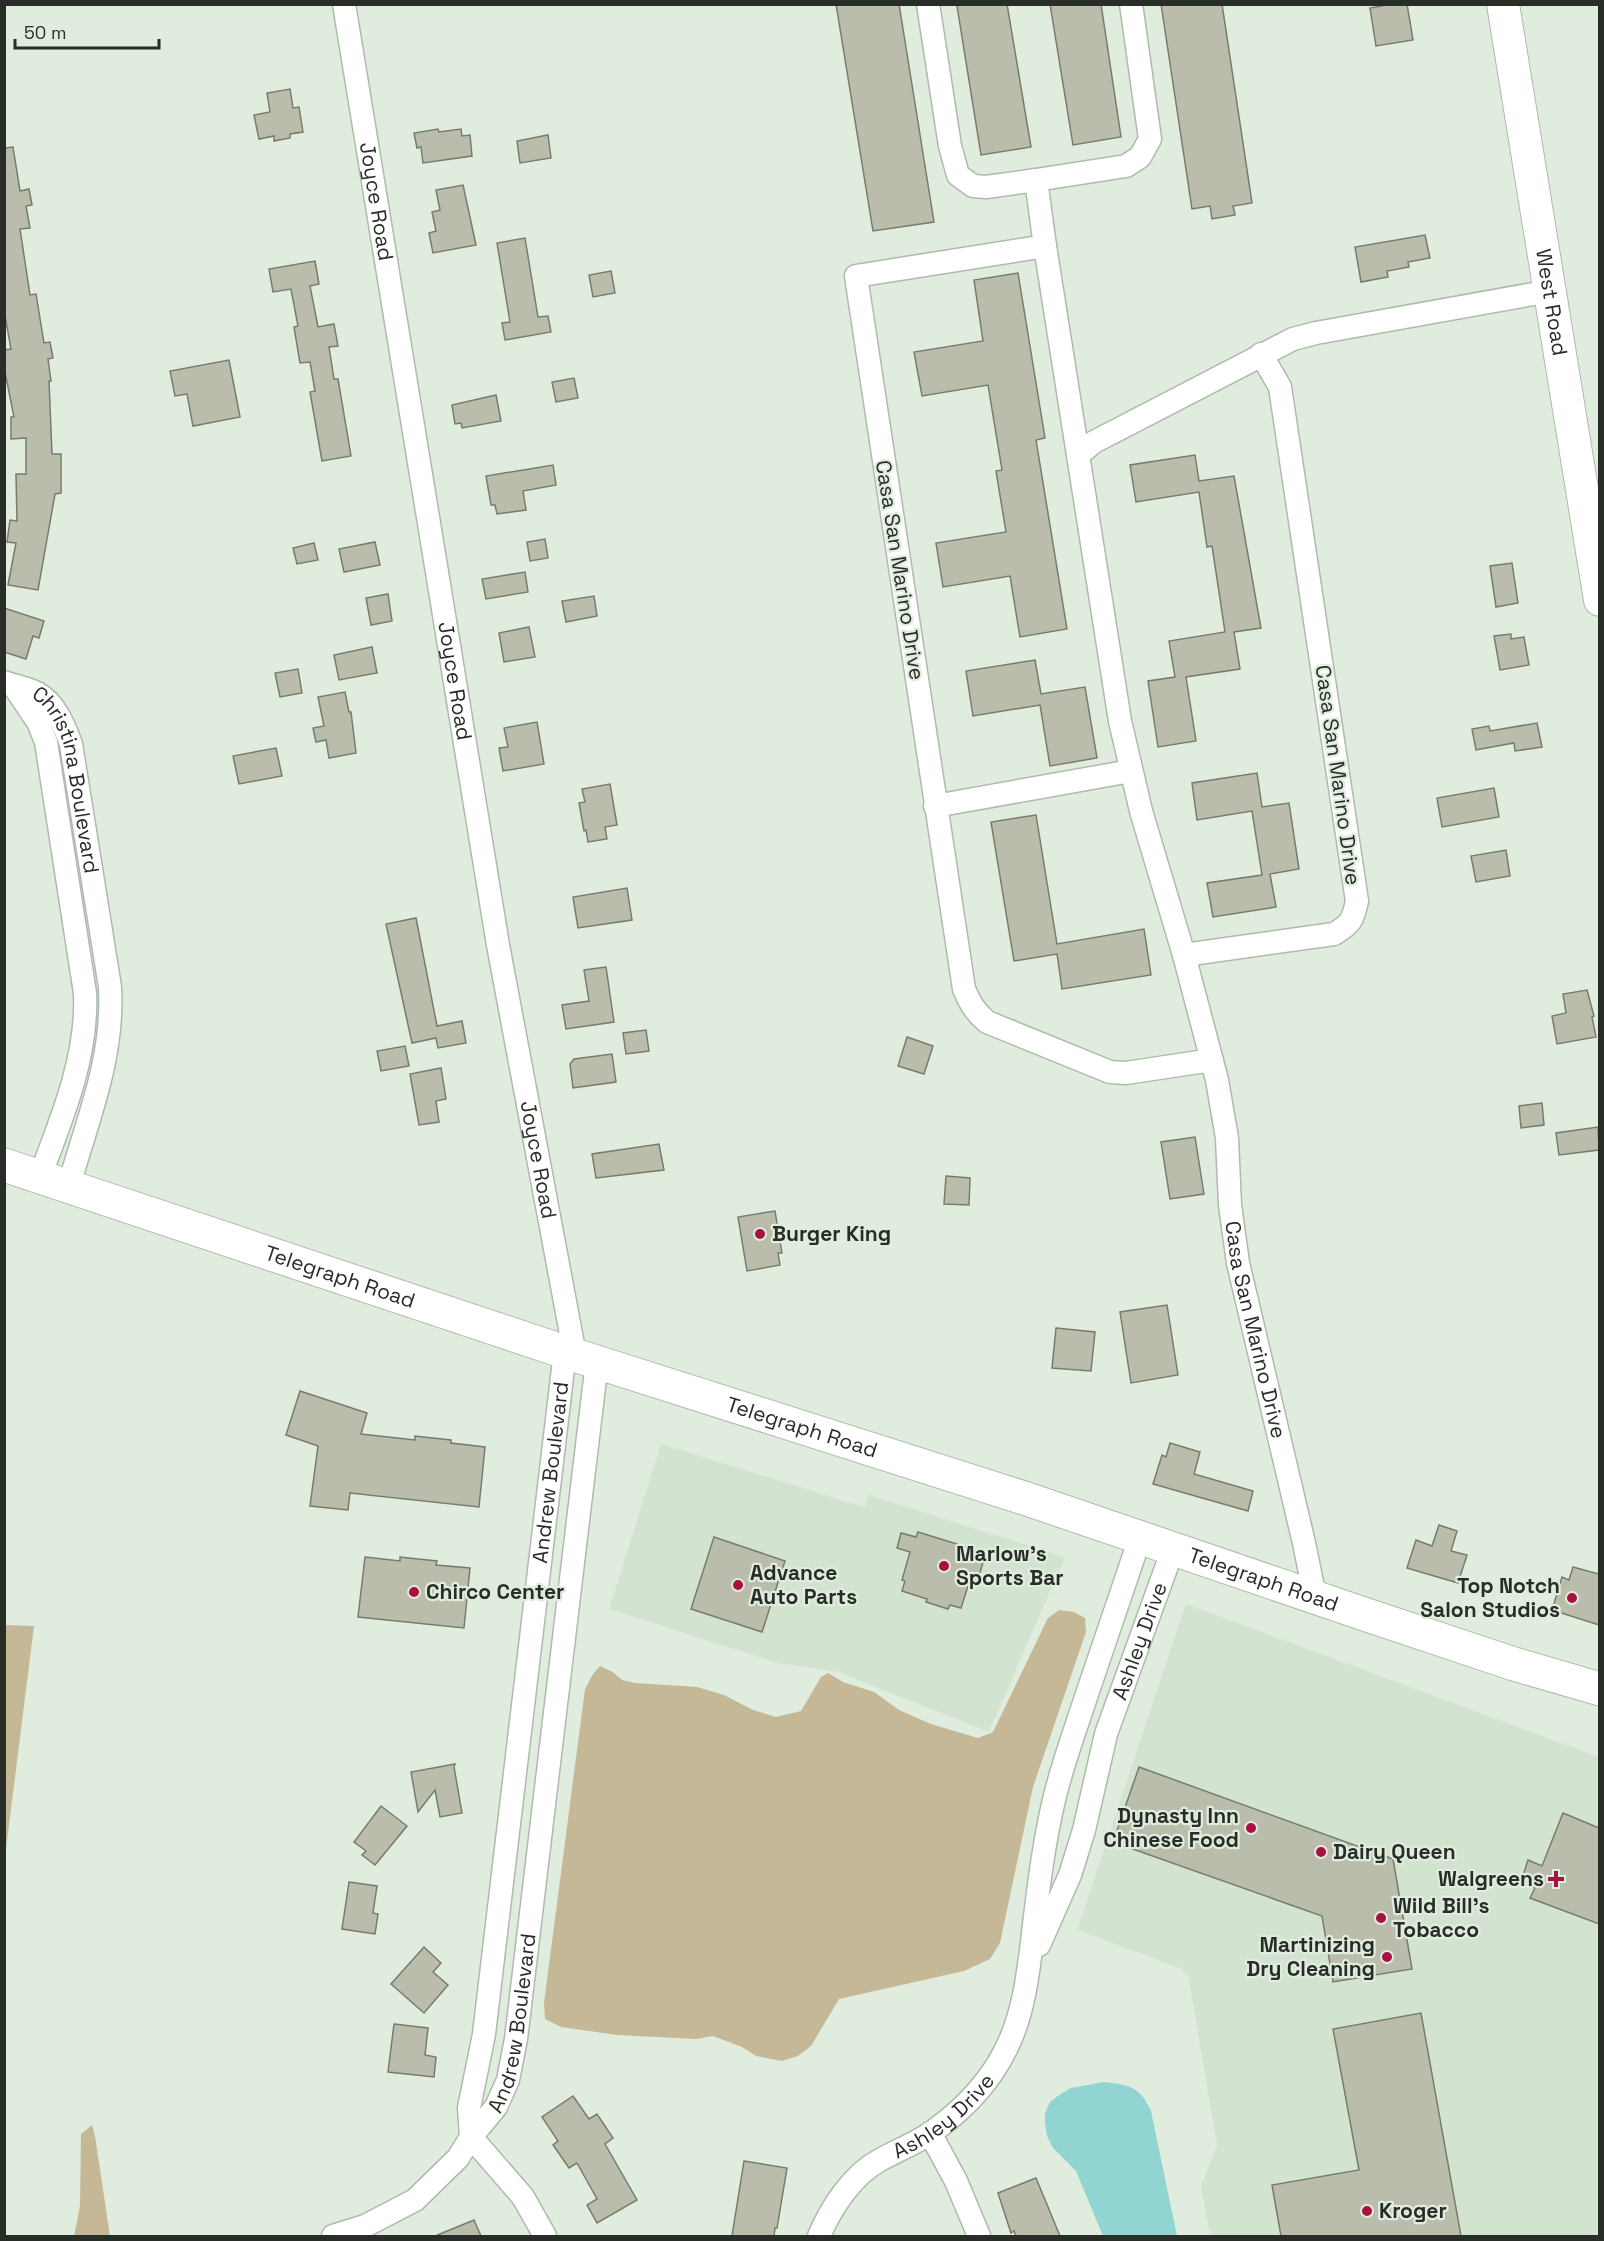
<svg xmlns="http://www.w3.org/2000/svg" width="1604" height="2241" font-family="'Space Grotesk',sans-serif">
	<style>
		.built { fill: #d2e4cf }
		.green { fill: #c5b897 }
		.water { fill: #92d4d1 }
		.building { fill: #babdab; stroke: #797c6c; stroke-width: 1.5 }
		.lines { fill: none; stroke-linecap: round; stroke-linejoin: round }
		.street-casing { stroke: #aebbac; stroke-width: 25 }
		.secondary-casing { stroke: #aebbac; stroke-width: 34 }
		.primary-casing { stroke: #aebbac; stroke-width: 35 }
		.street { stroke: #fff; stroke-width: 22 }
		.secondary { stroke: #fff; stroke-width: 32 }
		.primary { stroke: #fff; stroke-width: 33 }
		.poi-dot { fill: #a81141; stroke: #e0edde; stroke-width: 2 }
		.labels { text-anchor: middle; stroke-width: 4.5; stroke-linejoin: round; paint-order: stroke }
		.street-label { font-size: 21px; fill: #282d27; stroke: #e0edde }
		.poi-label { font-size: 21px; font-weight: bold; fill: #282d27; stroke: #e0edde; text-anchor: start }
	</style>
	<rect width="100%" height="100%" fill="#e0edde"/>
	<g class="built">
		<path d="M 661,1444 L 864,1507 L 869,1495 L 1065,1557 L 989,1732 L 838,1672 L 777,1663 L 609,1609 Z"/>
		<path d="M 1186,1604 L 1599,1757 L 1599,2236 L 1210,2236 L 1201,2186 L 1217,2146 L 1189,1979 L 1182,1969 L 1077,1930 Z"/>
	</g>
	<g class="green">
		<path d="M 1059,1610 L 1074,1612 L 1085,1618 L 1086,1632 L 1033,1787 L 1000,1943 L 990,1959 L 964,1971 L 839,1999 L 811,2046 L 798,2056 L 782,2061 L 756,2056 L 742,2047 L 713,2036 L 696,2039 L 617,2035 L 561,2027 L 545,2019 L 544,2003 L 585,1689 L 593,1674 L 600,1666 L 613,1672 L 622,1680 L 635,1683 L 697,1687 L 724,1695 L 753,1710 L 776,1717 L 801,1711 L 821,1677 L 828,1673 L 843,1682 L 874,1692 L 899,1710 L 931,1724 L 978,1738 L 993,1732 L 1048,1618 Z"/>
		<path d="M 5,1625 L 34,1626 L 5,1857 L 4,1625 Z"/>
		<path d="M 92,2125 L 95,2136 L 110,2236 L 74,2236 L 80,2206 L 81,2134 Z"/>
	</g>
	<path class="water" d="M 1104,2082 C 1129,2085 1140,2086 1151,2111 L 1177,2236 L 1103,2236 L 1076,2171 L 1053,2148 L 1047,2136 L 1045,2123 L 1045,2113 L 1050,2102 L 1059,2095 L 1071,2088 Z"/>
	<g class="building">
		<path d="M 836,4 L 899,4 L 934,222 L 873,231 Z"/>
		<path d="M 964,4 L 1007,4 L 1031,147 L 981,155 L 957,6 Z"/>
		<path d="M 1050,4 L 1101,4 L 1121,137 L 1073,145 Z"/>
		<path d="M 1161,4 L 1222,4 L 1252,203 L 1233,206 L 1235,215 L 1212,219 L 1210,206 L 1192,209 Z"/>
		<path d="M 1381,4 L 1407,4 L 1413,40 L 1376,46 L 1370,8 L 1382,6 Z"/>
		<path d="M 290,89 L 293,108 L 299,107 L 303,132 L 290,134 L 290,138 L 274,141 L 274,136 L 259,139 L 254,115 L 270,112 L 267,93 Z"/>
		<path d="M 438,129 L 439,132 L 461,129 L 462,136 L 470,135 L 472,156 L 423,163 L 421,147 L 417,148 L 414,133 Z"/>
		<path d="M 548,135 L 551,158 L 520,163 L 517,141 Z"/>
		<path d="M 13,147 L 20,191 L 29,189 L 32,205 L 26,206 L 30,228 L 20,229 L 30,295 L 36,294 L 44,343 L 50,342 L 53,358 L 48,359 L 51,381 L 49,381 L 52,454 L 61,454 L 61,493 L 55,494 L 38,590 L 8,585 L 16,543 L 7,542 L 10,520 L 17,521 L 16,474 L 26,474 L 26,438 L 11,439 L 11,417 L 14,417 L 4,367 L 4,350 L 11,349 L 4,310 L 4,148 Z"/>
		<path d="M 463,185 L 476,245 L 433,253 L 429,233 L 436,231 L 432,212 L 440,210 L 436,190 Z"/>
		<path d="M 1425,235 L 1430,258 L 1408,262 L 1409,267 L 1387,271 L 1388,277 L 1361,282 L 1355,247 Z"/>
		<path d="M 525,238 L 538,317 L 548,316 L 551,332 L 505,340 L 502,323 L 510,322 L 497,243 Z"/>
		<path d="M 315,261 L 319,284 L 310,286 L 318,327 L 334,324 L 338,346 L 329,347 L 334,379 L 338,379 L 351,456 L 322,461 L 310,392 L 315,391 L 310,362 L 300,363 L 294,327 L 298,326 L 291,289 L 273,292 L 269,269 Z"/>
		<path d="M 611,271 L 615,293 L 593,297 L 589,275 Z"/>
		<path d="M 1018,273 L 1045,438 L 1036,440 L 1067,629 L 1020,637 L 1010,576 L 943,587 L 936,543 L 1006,532 L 996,471 L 1002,470 L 988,385 L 922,396 L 914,352 L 983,341 L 974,280 Z"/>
		<path d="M 229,360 L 240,417 L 193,426 L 187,394 L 175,396 L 170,371 Z"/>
		<path d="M 574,378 L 578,398 L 556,402 L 552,382 Z"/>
		<path d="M 496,395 L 501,421 L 462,428 L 461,423 L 455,424 L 452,405 Z"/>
		<path d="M 1195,455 L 1199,481 L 1234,476 L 1261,628 L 1234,632 L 1240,669 L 1186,677 L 1196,741 L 1158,747 L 1148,681 L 1175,677 L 1169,641 L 1225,632 L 1212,546 L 1207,547 L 1199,492 L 1136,502 L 1130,465 Z"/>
		<path d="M 553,465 L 556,485 L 523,491 L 526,510 L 497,514 L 495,505 L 491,505 L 486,476 Z"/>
		<path d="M 545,539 L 548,558 L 530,561 L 527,542 Z"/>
		<path d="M 375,542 L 380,565 L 344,572 L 339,549 Z"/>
		<path d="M 314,543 L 318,560 L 297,564 L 293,548 Z"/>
		<path d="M 1512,563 L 1518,603 L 1496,607 L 1490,566 Z"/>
		<path d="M 525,572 L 528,592 L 486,599 L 482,579 Z"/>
		<path d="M 388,594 L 392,621 L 371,625 L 366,598 Z"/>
		<path d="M 594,596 L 597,616 L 566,622 L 562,601 Z"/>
		<path d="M 4,608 L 44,621 L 39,638 L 33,636 L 26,659 L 4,652 Z"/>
		<path d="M 529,627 L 535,657 L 504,662 L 499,633 Z"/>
		<path d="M 1511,634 L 1511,639 L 1524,637 L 1529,665 L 1500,670 L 1494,636 Z"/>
		<path d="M 372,647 L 377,673 L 339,680 L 334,655 Z"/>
		<path d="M 1035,660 L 1041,694 L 1085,687 L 1097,758 L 1050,766 L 1040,705 L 973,716 L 966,671 Z"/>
		<path d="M 298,669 L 302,693 L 280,697 L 275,673 Z"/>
		<path d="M 345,692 L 349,712 L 351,712 L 356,753 L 329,758 L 326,740 L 316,742 L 313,728 L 324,726 L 318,697 Z"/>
		<path d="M 537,722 L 544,764 L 503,771 L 499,748 L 508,747 L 504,728 Z"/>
		<path d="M 1537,723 L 1542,747 L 1515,751 L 1514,743 L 1476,750 L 1472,729 L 1489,726 L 1490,731 Z"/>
		<path d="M 276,748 L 282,776 L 239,784 L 233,756 Z"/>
		<path d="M 1257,773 L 1262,807 L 1289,803 L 1299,869 L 1270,874 L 1276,907 L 1213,917 L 1207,883 L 1262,875 L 1252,811 L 1197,820 L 1192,783 Z"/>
		<path d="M 610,784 L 617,825 L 605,827 L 607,839 L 588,842 L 586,830 L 584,831 L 579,803 L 585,802 L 582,789 Z"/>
		<path d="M 1494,788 L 1499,817 L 1442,827 L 1437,798 Z"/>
		<path d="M 1036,815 L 1057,944 L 1144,929 L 1151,975 L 1062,989 L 1057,954 L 1014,961 L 991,822 Z"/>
		<path d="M 1506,850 L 1510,876 L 1476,882 L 1471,856 Z"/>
		<path d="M 627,888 L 632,920 L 578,928 L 573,897 Z"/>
		<path d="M 416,918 L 437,1026 L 462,1021 L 466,1043 L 438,1048 L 436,1038 L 412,1043 L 386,924 Z"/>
		<path d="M 606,967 L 614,1022 L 566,1029 L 562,1005 L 589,1001 L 584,970 Z"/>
		<path d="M 1587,990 L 1594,1016 L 1592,1017 L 1596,1037 L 1557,1044 L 1552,1016 L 1566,1013 L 1563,994 Z"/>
		<path d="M 646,1030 L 649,1051 L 626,1054 L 623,1033 Z"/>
		<path d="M 907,1037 L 933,1046 L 924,1074 L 898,1066 Z"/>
		<path d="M 405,1046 L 409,1066 L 381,1071 L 377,1051 Z"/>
		<path d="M 612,1054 L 616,1082 L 573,1088 L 570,1064 L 574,1059 Z"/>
		<path d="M 441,1068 L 446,1099 L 436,1101 L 439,1122 L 419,1125 L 410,1074 Z"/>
		<path d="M 1542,1103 L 1544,1125 L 1521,1128 L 1519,1106 Z"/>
		<path d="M 1598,1127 L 1599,1150 L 1559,1155 L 1556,1133 Z"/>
		<path d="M 1195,1137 L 1204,1194 L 1170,1199 L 1161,1142 Z"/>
		<path d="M 659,1144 L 664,1170 L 596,1178 L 592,1154 Z"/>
		<path d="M 946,1176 L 970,1178 L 969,1205 L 944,1204 Z"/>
		<path d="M 775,1211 L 782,1253 L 778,1253 L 780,1265 L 747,1271 L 738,1217 Z"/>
		<path d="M 1167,1305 L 1178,1375 L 1131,1383 L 1120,1312 Z"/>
		<path d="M 1056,1328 L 1095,1332 L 1091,1371 L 1052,1368 Z"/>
		<path d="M 300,1391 L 367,1413 L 361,1434 L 415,1440 L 415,1436 L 451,1440 L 451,1443 L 485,1447 L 479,1507 L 350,1493 L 348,1510 L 310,1506 L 318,1446 L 286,1435 Z"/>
		<path d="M 1170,1443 L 1200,1452 L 1194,1474 L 1253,1491 L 1248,1511 L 1153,1484 L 1162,1455 L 1166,1457 Z"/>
		<path d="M 1439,1525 L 1457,1531 L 1451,1551 L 1467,1555 L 1458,1583 L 1407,1568 L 1416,1540 L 1432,1546 Z"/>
		<path d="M 918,1532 L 986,1553 L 976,1585 L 969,1583 L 961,1608 L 950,1605 L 948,1609 L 926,1602 L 927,1599 L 902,1591 L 905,1581 L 902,1580 L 910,1552 L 897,1548 L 901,1533 L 916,1537 Z"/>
		<path d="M 714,1537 L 785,1561 L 762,1632 L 691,1609 Z"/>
		<path d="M 365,1557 L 400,1561 L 400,1557 L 437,1561 L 436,1565 L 470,1568 L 464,1628 L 358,1617 Z"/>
		<path d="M 1573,1567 L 1599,1574 L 1599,1625 L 1552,1610 L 1562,1577 L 1569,1580 Z"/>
		<path d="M 455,1764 L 454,1767 L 462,1813 L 440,1817 L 435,1790 L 418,1812 L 411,1772 Z"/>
		<path d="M 1139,1767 L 1393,1859 L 1412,1969 L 1333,1982 L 1322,1916 L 1113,1842 Z"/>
		<path d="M 381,1806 L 407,1826 L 375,1865 L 362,1855 L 366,1851 L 354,1842 Z"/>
		<path d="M 1563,1813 L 1599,1828 L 1599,1924 L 1530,1898 L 1535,1888 L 1521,1882 L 1528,1860 L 1542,1866 Z"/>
		<path d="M 349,1882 L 377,1886 L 373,1913 L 378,1914 L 375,1934 L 342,1929 Z"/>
		<path d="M 424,1947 L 441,1963 L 433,1972 L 448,1985 L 424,2013 L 391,1984 Z"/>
		<path d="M 1421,2013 L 1461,2236 L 1281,2236 L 1272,2185 L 1359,2170 L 1333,2029 Z"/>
		<path d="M 394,2024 L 428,2028 L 425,2055 L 436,2057 L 434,2077 L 388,2072 Z"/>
		<path d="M 573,2096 L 589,2119 L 597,2114 L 613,2138 L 605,2144 L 637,2200 L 597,2223 L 587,2205 L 597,2199 L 577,2163 L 569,2168 L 553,2145 L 558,2141 L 542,2117 Z"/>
		<path d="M 744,2161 L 787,2168 L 777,2228 L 775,2228 L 774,2236 L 732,2236 Z"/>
		<path d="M 1036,2178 L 1060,2236 L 1016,2236 L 1014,2231 L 1011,2233 L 998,2193 Z"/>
		<path d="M 474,2220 L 481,2236 L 435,2236 Z"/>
	</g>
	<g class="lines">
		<defs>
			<g id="street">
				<path id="s1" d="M 344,4 L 498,945 L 575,1355"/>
				<path d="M 928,4 L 950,146 L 958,175 L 973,186 L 986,187 L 1036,180"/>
				<path d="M 1045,246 L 1036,180 L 1126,166 L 1140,157 L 1150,139 L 1131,4"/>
				<path d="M 1078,455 L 1094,442 L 1293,339 L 1316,333 L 1550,291"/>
				<path id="s2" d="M 4,682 C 15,686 27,688 37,693 C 55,703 64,725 71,744 L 110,987 C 114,1058 88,1118 69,1185"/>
				<path d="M 13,685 L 38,722 L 46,742 L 85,993 C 88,1056 62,1118 40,1176"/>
				<path d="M 935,806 L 1131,771"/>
				<path d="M 1184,955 L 1334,934 C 1351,924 1353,920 1357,901 L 1280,387 L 1261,354"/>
				<path id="s3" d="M 1212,1060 L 1126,1073 L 1110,1072 L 987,1022 C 975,1012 970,1003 964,989 L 856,276 L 1045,246 L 1120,721 L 1141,811 L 1184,955 L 1217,1080 L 1227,1138 L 1230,1205 L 1238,1263 L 1304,1543 L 1315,1597"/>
				<path id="s4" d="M 1039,1945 L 1070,1875 L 1084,1830 L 1106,1734 L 1173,1549"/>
				<path d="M 930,2133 L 956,2181 L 979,2236"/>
				<path id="s5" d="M 471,2137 L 469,2108 L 484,2034 L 565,1352"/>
				<path d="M 471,2137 L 523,2197 L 545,2236"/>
				<path id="s6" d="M 333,2236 L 365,2226 L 415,2200 L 458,2158 L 471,2137 L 496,2107 L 508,2080 L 516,2039 L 597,1362"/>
				<path id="s7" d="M 819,2236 C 831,2208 852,2175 880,2160 C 898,2150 919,2142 935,2130 C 965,2108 990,2082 1006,2049 C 1025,2012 1029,1966 1034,1925 C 1039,1883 1044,1842 1054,1800 C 1062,1765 1075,1731 1086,1697 C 1104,1644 1122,1591 1140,1538"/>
			</g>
			<g id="secondary">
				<path id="s8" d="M 1503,4 L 1600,600"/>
			</g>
			<g id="primary">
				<path id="s9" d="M 4,1165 L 565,1352 L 1024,1498 L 1364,1614 L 1514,1664 L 1600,1689"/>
			</g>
		</defs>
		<use href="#street" class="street-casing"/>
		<use href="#secondary" class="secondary-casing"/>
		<use href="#primary" class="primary-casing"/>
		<use href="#street" class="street"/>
		<use href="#secondary" class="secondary"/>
		<use href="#primary" class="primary"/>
	</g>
	<g class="poi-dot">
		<circle cx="760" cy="1234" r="6"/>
		<circle cx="944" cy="1566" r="6"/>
		<circle cx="738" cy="1585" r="6"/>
		<circle cx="414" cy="1592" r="6"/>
		<circle cx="1572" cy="1598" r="6"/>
		<circle cx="1251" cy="1828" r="6"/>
		<circle cx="1321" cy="1852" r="6"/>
		<path d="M1553 1870h6v6h6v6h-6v6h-6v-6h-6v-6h6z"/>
		<circle cx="1381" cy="1918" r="6"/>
		<circle cx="1387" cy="1957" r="6"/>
		<circle cx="1367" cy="2211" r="6"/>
	</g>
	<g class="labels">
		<g class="street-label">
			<text dy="7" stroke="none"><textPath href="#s1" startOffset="200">Joyce Road</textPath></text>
			<text dy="7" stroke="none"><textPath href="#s8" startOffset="302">West Road</textPath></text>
			<text transform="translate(900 570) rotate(81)" y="7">Casa San Marino Drive</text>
			<text dy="7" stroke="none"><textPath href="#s1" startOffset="686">Joyce Road</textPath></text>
			<text transform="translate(1338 775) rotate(82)" y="7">Casa San Marino Drive</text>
			<text dy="7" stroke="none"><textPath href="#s2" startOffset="130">Christina Boulevard</textPath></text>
			<text dy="7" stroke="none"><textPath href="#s1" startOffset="1172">Joyce Road</textPath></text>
			<text dy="7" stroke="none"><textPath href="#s9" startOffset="354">Telegraph Road</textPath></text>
			<text dy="7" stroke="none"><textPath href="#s3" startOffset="2295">Casa San Marino Drive</textPath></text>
			<text dy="7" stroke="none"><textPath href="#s9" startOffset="840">Telegraph Road</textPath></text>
			<text dy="7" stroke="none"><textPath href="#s5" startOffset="670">Andrew Boulevard</textPath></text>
			<text dy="7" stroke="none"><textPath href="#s9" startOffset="1326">Telegraph Road</textPath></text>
			<text dy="7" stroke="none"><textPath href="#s4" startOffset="321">Ashley Drive</textPath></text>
			<text dy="7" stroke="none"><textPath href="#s6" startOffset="300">Andrew Boulevard</textPath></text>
			<text dy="7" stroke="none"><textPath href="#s7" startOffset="177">Ashley Drive</textPath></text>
		</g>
		<g class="poi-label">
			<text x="772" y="1241">Burger King</text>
			<text x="956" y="1561">Marlow's<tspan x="956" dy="24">Sports Bar</tspan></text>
			<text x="750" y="1580">Advance<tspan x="750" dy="24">Auto Parts</tspan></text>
			<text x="1560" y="1593" text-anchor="end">Top Notch<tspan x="1560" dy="24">Salon Studios</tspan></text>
			<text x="426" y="1599">Chirco Center</text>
			<text x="1239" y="1823" text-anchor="end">Dynasty Inn<tspan x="1239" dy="24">Chinese Food</tspan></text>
			<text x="1333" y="1859">Dairy Queen</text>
			<text x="1544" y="1886" text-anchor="end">Walgreens</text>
			<text x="1393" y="1913">Wild Bill's<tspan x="1393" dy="24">Tobacco</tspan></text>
			<text x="1375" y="1952" text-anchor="end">Martinizing<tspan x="1375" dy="24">Dry Cleaning</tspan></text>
			<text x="1379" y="2218">Kroger</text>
		</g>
	</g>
	<rect width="1604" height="2241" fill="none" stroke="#282d27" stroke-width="12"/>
	<path d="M15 39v9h144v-9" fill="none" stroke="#282d27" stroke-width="3"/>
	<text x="24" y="39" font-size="18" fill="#282d27" stroke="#e0edde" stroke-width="4.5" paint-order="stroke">50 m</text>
</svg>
